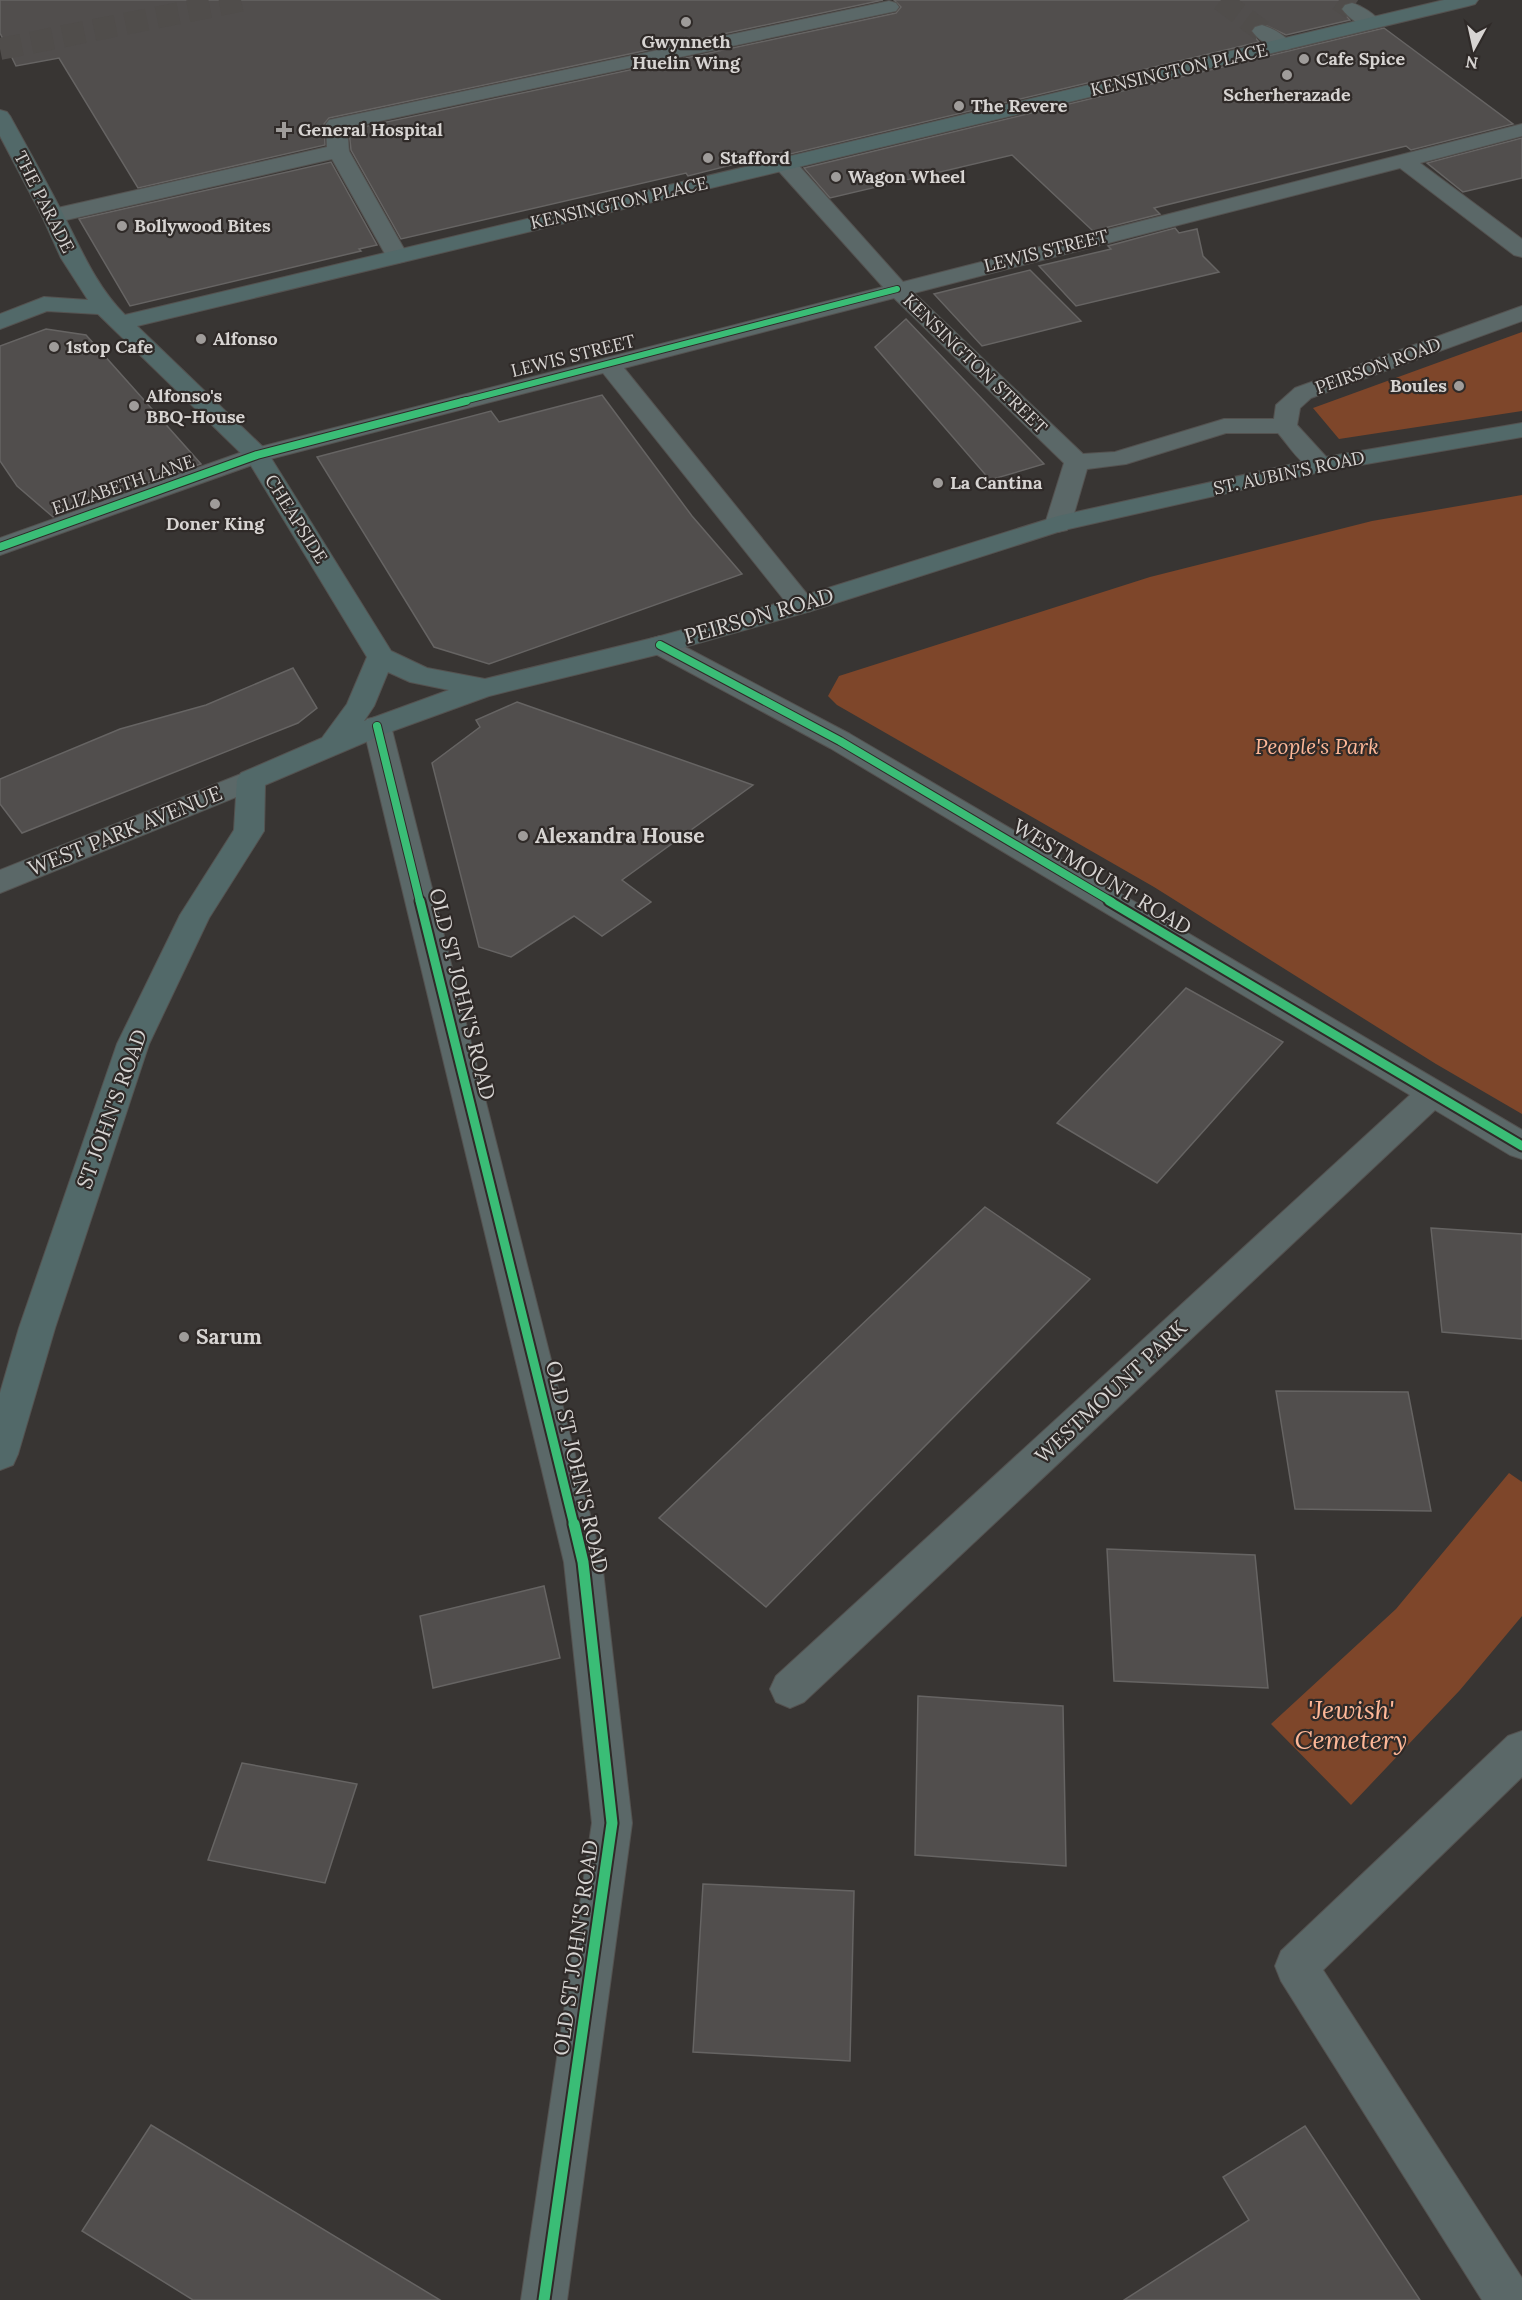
<svg xmlns="http://www.w3.org/2000/svg" width="1522" height="2300" font-family="Lora,serif">
	<style>
		.green { fill: #7e462a }
		.building { fill: #514e4d; stroke: #666463; stroke-width: 1.5 }
		.lines { fill: none; stroke-linecap: round; stroke-linejoin: round }
		.minor-tunnel { stroke: #504d4b; stroke-width: 22; stroke-dasharray: 22 10; stroke-linecap: butt }
		.minor-casing { stroke: #545250; stroke-width: 2 }
		.major-casing { stroke: #545250; stroke-width: 2 }
		.minor { fill: #5b6868; fill-rule: evenodd }
		.major { fill: #526969; fill-rule: evenodd }
		.cycleway-far3-casing { stroke: #2f2a28; stroke-width: 8 }
		.cycleway-far2-casing { stroke: #2f2a28; stroke-width: 10 }
		.cycleway-far1-casing { stroke: #2f2a28; stroke-width: 13 }
		.cycleway-casing { stroke: #2f2a28; stroke-width: 15 }
		.cycleway-far3 { stroke: #3abd76; stroke-width: 6 }
		.cycleway-far2 { stroke: #3abd76; stroke-width: 8 }
		.cycleway-far1 { stroke: #3abd76; stroke-width: 9 }
		.cycleway { stroke: #3abd76; stroke-width: 11 }
		.poi-dot { fill: #9f9c9a; stroke: #2f2a28; stroke-width: 2 }
		.labels { text-anchor: middle; stroke-width: 4.5; stroke-linejoin: round; paint-order: stroke }
		.far-poi-label { font-size: 18px; font-weight: bold; fill: #d7d4d2; stroke: #2f2a28; text-anchor: start }
		.far-street-label { font-size: 18px; fill: #d7d4d2; stroke: #2f2a28 }
		.street-label { font-size: 21px; fill: #d7d4d2; stroke: #2f2a28 }
		.park-label { font-size: 21px; font-style: italic; fill: #feb898; stroke: #2f2a28 }
		.poi-label { font-size: 21px; font-weight: bold; fill: #d7d4d2; stroke: #2f2a28; text-anchor: start }
		.near-park-label { font-size: 26px; font-style: italic; fill: #feb898; stroke: #2f2a28 }
	</style>
	<rect width="100%" height="100%" fill="#383533"/>
	<g class="green">
		<path d="M 1522,332 L 1522,411 L 1339,439 L 1313,408 Z"/>
		<path d="M 1522,495 L 1522,1114 L 1436,1064 L 1154,887 L 837,705 L 828,696 L 839,676 L 1150,577 L 1372,521 Z"/>
		<path d="M 1509,1473 L 1522,1482 L 1522,1616 L 1460,1690 L 1351,1805 L 1271,1724 L 1396,1609 Z"/>
	</g>
	<g class="building">
		<path d="M 0,0 L 883,0 L 329,118 L 324,124 L 325,145 L 138,188 L 59,58 L 16,66 L 0,33 Z"/>
		<path d="M 894,0 L 1346,0 L 1348,2 L 1343,4 L 1340,9 L 1350,20 L 1286,35 L 1261,23 L 1253,26 L 1250,31 L 1259,42 L 786,155 L 783,152 L 688,176 L 686,173 L 401,239 L 351,150 L 349,130 L 896,13 L 901,7 Z"/>
		<path d="M 1384,28 L 1513,124 L 1411,150 L 1406,146 L 1373,154 L 1154,208 L 1160,214 L 1093,231 L 1012,155 L 830,198 L 804,168 Z"/>
		<path d="M 1522,138 L 1522,178 L 1463,192 L 1427,163 Z"/>
		<path d="M 331,162 L 377,245 L 359,249 L 361,251 L 130,306 L 79,219 Z"/>
		<path d="M 1175,228 L 1179,233 L 1197,229 L 1203,256 L 1219,272 L 1076,306 L 1039,266 L 1111,249 L 1108,246 Z"/>
		<path d="M 1030,270 L 1081,321 L 982,346 L 934,294 Z"/>
		<path d="M 906,319 L 1044,464 L 990,480 L 875,347 Z"/>
		<path d="M 46,329 L 86,335 L 201,464 L 53,517 L 17,486 L 0,461 L 0,346 Z"/>
		<path d="M 602,395 L 692,516 L 742,574 L 489,664 L 434,647 L 317,457 L 491,411 L 499,422 Z"/>
		<path d="M 293,668 L 317,708 L 298,723 L 22,833 L 0,804 L 0,779 L 120,729 L 206,705 Z"/>
		<path d="M 517,702 L 753,785 L 622,880 L 651,902 L 602,936 L 574,916 L 511,957 L 479,947 L 432,763 L 480,727 L 476,720 Z"/>
		<path d="M 1186,988 L 1283,1042 L 1157,1183 L 1057,1123 Z"/>
		<path d="M 985,1207 L 1090,1279 L 766,1607 L 659,1518 Z"/>
		<path d="M 1431,1228 L 1522,1234 L 1522,1339 L 1442,1332 Z"/>
		<path d="M 1276,1391 L 1408,1392 L 1431,1511 L 1295,1509 Z"/>
		<path d="M 1107,1549 L 1255,1555 L 1268,1688 L 1114,1681 Z"/>
		<path d="M 544,1586 L 560,1658 L 433,1688 L 420,1616 Z"/>
		<path d="M 918,1696 L 1063,1706 L 1066,1866 L 915,1855 Z"/>
		<path d="M 242,1763 L 357,1784 L 325,1883 L 208,1860 Z"/>
		<path d="M 703,1884 L 854,1891 L 850,2061 L 693,2052 Z"/>
		<path d="M 151,2125 L 440,2300 L 193,2300 L 82,2231 Z"/>
		<path d="M 1305,2126 L 1420,2300 L 1124,2300 L 1249,2220 L 1223,2177 Z"/>
	</g>
	<g class="lines">
		<g class="minor-tunnel">
			<path d="M 1221,0 L 1262,31"/>
			<path d="M 1339,0 L 1352,9"/>
			<path d="M 0,49 L 244,0"/>
		</g>
		<defs>
			<g id="minor">
				<path d="M 889,1 L 896,3 L 899,7 L 896,11 L 347,128 L 349,151 L 408,256 L 405,261 L 397,263 L 389,261 L 332,159 L 53,223 L 45,221 L 42,216 L 45,211 L 53,209 L 327,147 L 326,124 L 329,120 Z"/>
				<path d="M 1352,3 C 1362,6 1375,14 1381,23 L 1378,27 C 1365,30 1350,20 1342,9 L 1345,5 Z"/>
				<path d="M 1262,25 C 1273,28 1286,36 1293,45 L 1290,49 C 1277,53 1260,42 1252,31 L 1255,27 Z"/>
				<path d="M 1522,124 L 1522,136 L 1420,163 L 1522,239 L 1522,257 L 1514,255 L 1400,168 L 914,293 L 1083,454 L 1115,452 L 1224,419 L 1274,419 L 1276,405 L 1295,388 L 1522,306 L 1522,321 L 1311,398 L 1300,408 L 1297,425 L 1329,460 L 1332,465 L 1329,470 C 1306,476 1292,449 1278,433 L 1226,433 L 1126,464 L 1087,469 L 1071,524 L 1067,530 L 1058,532 L 1049,530 L 1045,524 L 1064,463 L 894,298 L 624,368 L 811,599 L 815,605 L 811,611 L 802,613 L 793,611 L 603,373 L 266,460 L 0,555 L 0,538 L 248,450 L 883,287 L 776,168 L 773,163 L 776,158 L 784,157 L 792,158 L 903,282 Z"/>
				<path d="M 660,636 L 670,639 L 850,734 L 1522,1130 L 1522,1159 L 1510,1155 L 1435,1110 L 804,1702 L 790,1708 L 776,1702 L 770,1689 L 776,1676 L 1410,1095 L 830,748 L 650,651 L 646,645 L 650,639 Z"/>
				<path d="M 377,717 L 387,719 L 391,726 L 602,1562 L 632,1823 L 567,2300 L 521,2300 L 592,1823 L 564,1562 L 363,726 L 367,719 Z"/>
				<path d="M 251,770 L 261,773 L 265,780 L 261,787 L 0,893 L 0,870 Z"/>
				<path d="M 1522,1731 L 1522,1777 L 1323,1970 L 1522,2278 L 1522,2300 L 1482,2300 L 1281,1981 L 1275,1966 L 1281,1951 L 1508,1736 Z"/>
			</g>
			<path id="major" d="M 1444,0 L 1478,0 L 1475,4 L 1468,6 L 137,326 L 266,450 L 391,651 L 427,668 L 485,679 L 657,637 L 793,599 L 1058,516 L 1320,458 L 1522,423 L 1522,437 L 1320,472 L 1064,530 L 811,611 L 660,654 L 489,696 L 387,733 L 265,785 L 264,831 L 209,918 L 149,1044 L 55,1328 L 18,1454 L 13,1465 L 0,1470 L 0,1393 L 19,1328 L 117,1044 L 180,915 L 234,830 L 237,780 L 241,773 L 322,738 L 347,704 L 367,657 L 247,459 L 98,314 L 47,311 L 0,329 L 0,314 L 44,297 L 88,300 L 61,258 L 42,216 L 0,136 L 0,110 L 7,112 L 10,116 C 28,149 46,181 63,214 C 81,249 96,286 125,315 ZM 388,672 L 410,682 L 449,690 L 364,721 L 374,706 Z"/>
		</defs>
		<use href="#minor" class="minor-casing"/>
		<use href="#major" class="major-casing"/>
		<use href="#minor" class="minor"/>
		<use href="#major" class="major"/>
		<defs>
			<path id="cycleway-far3" d="M 460,402 L 897,289"/>
			<g id="cycleway-far2">
				<path d="M 0,547 L 257,455 L 466,401"/>
				<path d="M 660,645 L 840,741 L 1112,902"/>
				<path d="M 377,726 L 420,902"/>
			</g>
			<g id="cycleway-far1">
				<path d="M 420,901 L 574,1525"/>
				<path d="M 1109,901 L 1522,1146"/>
			</g>
			<path id="cycleway" d="M 544,2300 L 612,1823 L 583,1562 L 574,1524"/>
		</defs>
		<use href="#cycleway-far3" class="cycleway-far3-casing"/>
		<use href="#cycleway-far2" class="cycleway-far2-casing"/>
		<use href="#cycleway-far1" class="cycleway-far1-casing"/>
		<use href="#cycleway" class="cycleway-casing"/>
		<use href="#cycleway-far3" class="cycleway-far3"/>
		<use href="#cycleway-far2" class="cycleway-far2"/>
		<use href="#cycleway-far1" class="cycleway-far1"/>
		<use href="#cycleway" class="cycleway"/>
	</g>
	<g class="poi-dot">
		<circle cx="686" cy="22" r="6"/>
		<circle cx="1304" cy="59" r="6"/>
		<circle cx="1287" cy="75" r="6"/>
		<circle cx="959" cy="106" r="6"/>
		<path d="M281 121h6v6h6v6h-6v6h-6v-6h-6v-6h6z"/>
		<circle cx="708" cy="158" r="6"/>
		<circle cx="836" cy="177" r="6"/>
		<circle cx="122" cy="226" r="6"/>
		<circle cx="201" cy="339" r="6"/>
		<circle cx="54" cy="347" r="6"/>
		<circle cx="1459" cy="386" r="6"/>
		<circle cx="134" cy="406" r="6"/>
		<circle cx="938" cy="483" r="6"/>
		<circle cx="215" cy="504" r="6"/>
		<circle cx="523" cy="836" r="6"/>
		<circle cx="184" cy="1337" r="6"/>
	</g>
	<g class="labels">
		<g class="far-poi-label">
			<text x="686" y="48" text-anchor="middle">Gwynneth<tspan x="686" dy="21">Huelin Wing</tspan></text>
			<text x="1316" y="65">Cafe Spice</text>
			<text x="1287" y="101" text-anchor="middle">Scherherazade</text>
			<text x="971" y="112">The Revere</text>
			<text x="298" y="136">General Hospital</text>
			<text x="720" y="164">Stafford</text>
			<text x="848" y="183">Wagon Wheel</text>
			<text x="134" y="232">Bollywood Bites</text>
			<text x="213" y="345">Alfonso</text>
			<text x="66" y="353">1stop Cafe</text>
			<text x="1447" y="392" text-anchor="end">Boules</text>
			<text x="146" y="402">Alfonso's<tspan x="146" dy="21">BBQ-House</tspan></text>
			<text x="950" y="489">La Cantina</text>
			<text x="215" y="530" text-anchor="middle">Doner King</text>
		</g>
		<g class="far-street-label">
			<text transform="translate(1179 70) rotate(-13)" y="6">KENSINGTON PLACE</text>
			<text transform="translate(44 202) rotate(63)" y="6">THE PARADE</text>
			<text transform="translate(619 203) rotate(-13)" y="6">KENSINGTON PLACE</text>
			<text transform="translate(1046 251) rotate(-14)" y="6">LEWIS STREET</text>
			<text transform="translate(573 356) rotate(-14)" y="6">LEWIS STREET</text>
			<text transform="translate(975 364) rotate(44)" y="6">KENSINGTON STREET</text>
			<text transform="translate(1378 366) rotate(-20)" y="6">PEIRSON ROAD</text>
			<text transform="translate(1289 473) rotate(-12)" y="6">ST. AUBIN'S ROAD</text>
			<text transform="translate(123 485) rotate(-19)" y="6">ELIZABETH LANE</text>
			<text transform="translate(296 519) rotate(58)" y="6">CHEAPSIDE</text>
		</g>
		<g class="street-label">
			<text transform="translate(759 616) rotate(-16)" y="7">PEIRSON ROAD</text>
			<text transform="translate(125 831) rotate(-22)" y="7">WEST PARK AVENUE</text>
			<text transform="translate(1102 877) rotate(31)" y="7">WESTMOUNT ROAD</text>
			<text transform="translate(462 994) rotate(76)" y="7">OLD ST JOHN'S ROAD</text>
			<text transform="translate(112 1109) rotate(-70)" y="7">ST JOHN'S ROAD</text>
			<text transform="translate(1111 1392) rotate(-43)" y="7">WESTMOUNT PARK</text>
			<text transform="translate(577 1467) rotate(77)" y="7">OLD ST JOHN'S ROAD</text>
			<text transform="translate(576 1948) rotate(-82)" y="7">OLD ST JOHN'S ROAD</text>
		</g>
		<g class="park-label">
			<text x="1317" y="754">People's Park</text>
		</g>
		<g class="poi-label">
			<text x="535" y="843">Alexandra House</text>
			<text x="196" y="1344">Sarum</text>
		</g>
		<g class="near-park-label">
			<text x="1351" y="1719">'Jewish'<tspan x="1351" dy="30">Cemetery</tspan></text>
		</g>
	</g>
	<g transform="translate(1474 48) rotate(188)" stroke="#2f2a28" stroke-width="4.5" paint-order="stroke">
	<path d="M0-4.5L10 22L0 15L-10 22Z" fill="#d7d4d2"/>
	<text y="-9" font-size="16" font-weight="bold" text-anchor="middle" fill="#d7d4d2">N</text>
	</g>
</svg>
